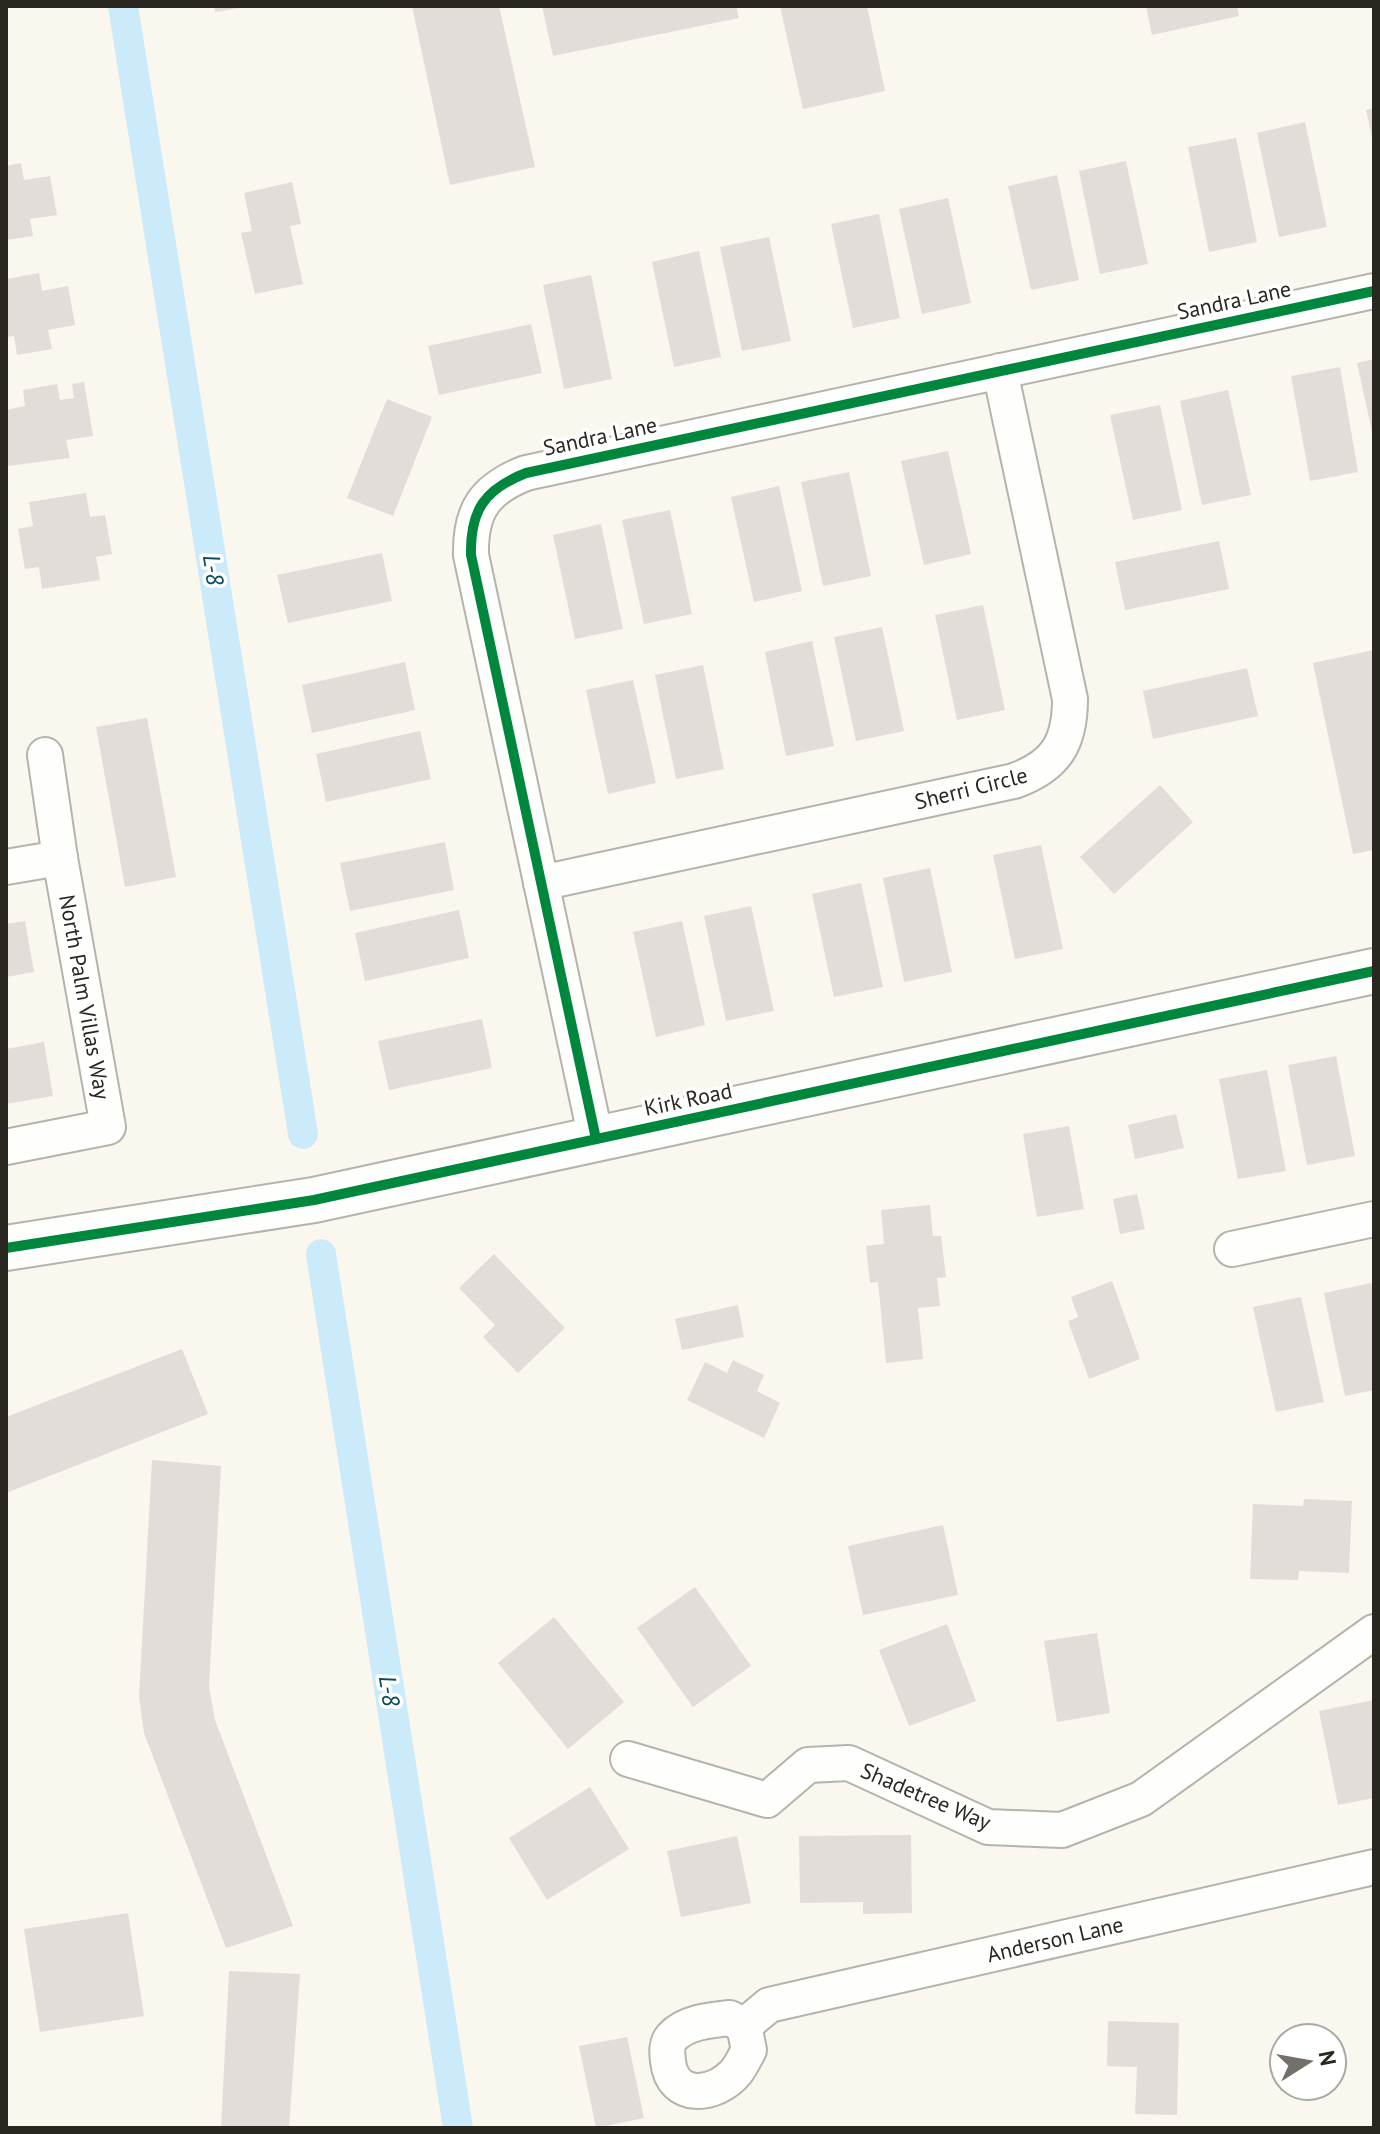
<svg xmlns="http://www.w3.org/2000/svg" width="1380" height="2134" font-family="'PT Sans',sans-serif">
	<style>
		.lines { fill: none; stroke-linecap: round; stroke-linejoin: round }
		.canal { stroke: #ccebfa; stroke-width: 30 }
		.building { fill: #e2ddd8 }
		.street-casing { stroke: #b5b3ac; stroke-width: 38 }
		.secondary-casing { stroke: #b5b3ac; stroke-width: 48 }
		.street { stroke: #fefefd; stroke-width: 34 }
		.secondary { stroke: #fefefd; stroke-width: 44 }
		.cycleway-casing { stroke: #fff; stroke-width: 15 }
		.cycleway { stroke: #00873e; stroke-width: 10 }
		.labels { text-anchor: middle; stroke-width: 7; stroke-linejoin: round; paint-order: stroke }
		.street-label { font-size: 22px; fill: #292720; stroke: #fff }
		.water-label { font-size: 24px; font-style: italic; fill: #094b66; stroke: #fff }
	</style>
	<rect width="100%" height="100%" fill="#faf7ef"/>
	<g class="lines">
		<g class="canal">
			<path d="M 123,6 L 303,1134"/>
			<path d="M 321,1254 L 458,2128"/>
		</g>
	</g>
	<g class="building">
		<path d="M 214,6 L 240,6 L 240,8 L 215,12 Z"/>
		<path d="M 412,6 L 499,6 L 535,167 L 450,185 Z"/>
		<path d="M 542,6 L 736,6 L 739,18 L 553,56 Z"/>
		<path d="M 780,6 L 867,6 L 885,91 L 803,109 Z"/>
		<path d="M 1146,6 L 1237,6 L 1239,16 L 1152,35 Z"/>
		<path d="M 1374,108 L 1374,142 L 1373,142 L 1366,110 Z"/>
		<path d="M 1305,122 L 1327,227 L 1279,237 L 1257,133 Z"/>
		<path d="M 1236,138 L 1257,242 L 1209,252 L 1188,147 Z"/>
		<path d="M 1126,161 L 1148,264 L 1100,274 L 1079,171 Z"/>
		<path d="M 21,163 L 24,180 L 50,176 L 57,215 L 30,219 L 33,236 L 6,240 L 6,166 Z"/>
		<path d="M 1057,175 L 1079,280 L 1031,290 L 1008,186 Z"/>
		<path d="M 292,182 L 301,224 L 290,226 L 303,284 L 255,294 L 241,233 L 252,231 L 244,193 Z"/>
		<path d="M 948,198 L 971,303 L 922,314 L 899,209 Z"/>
		<path d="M 879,214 L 900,318 L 853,328 L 831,224 Z"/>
		<path d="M 769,237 L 791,341 L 742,351 L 720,247 Z"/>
		<path d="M 699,251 L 721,357 L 674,367 L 652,262 Z"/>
		<path d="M 39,273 L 42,291 L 68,286 L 75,325 L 48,330 L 52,349 L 17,355 L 14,336 L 6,337 L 6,279 Z"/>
		<path d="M 591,275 L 612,379 L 564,389 L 543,285 Z"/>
		<path d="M 531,324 L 542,373 L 439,395 L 428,346 Z"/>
		<path d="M 1374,359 L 1374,436 L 1373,436 L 1357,363 Z"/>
		<path d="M 1340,367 L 1358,472 L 1310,481 L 1291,376 Z"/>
		<path d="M 84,382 L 93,436 L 66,440 L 70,458 L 8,466 L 6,410 L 25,406 L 23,390 L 57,384 L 60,400 L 74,398 L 72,384 Z"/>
		<path d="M 1228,390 L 1251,495 L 1202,505 L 1180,401 Z"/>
		<path d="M 387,399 L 432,417 L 393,516 L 347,498 Z"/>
		<path d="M 1160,405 L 1182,510 L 1133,520 L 1110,415 Z"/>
		<path d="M 948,451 L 971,554 L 924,565 L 901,461 Z"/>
		<path d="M 849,472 L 871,576 L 823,586 L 801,482 Z"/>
		<path d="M 779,486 L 802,591 L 754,602 L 731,497 Z"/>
		<path d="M 86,493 L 90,517 L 105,515 L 112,554 L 96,557 L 100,580 L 42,589 L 39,567 L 25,569 L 18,529 L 33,526 L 29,502 Z"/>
		<path d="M 670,510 L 692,614 L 644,624 L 622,520 Z"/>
		<path d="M 601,524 L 623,629 L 575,639 L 553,535 Z"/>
		<path d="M 1219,541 L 1229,589 L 1125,610 L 1115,562 Z"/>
		<path d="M 382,553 L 392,601 L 288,623 L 277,575 Z"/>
		<path d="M 983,605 L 1005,710 L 957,720 L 935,615 Z"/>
		<path d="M 882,627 L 904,731 L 856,741 L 834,637 Z"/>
		<path d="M 812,641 L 834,746 L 786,756 L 765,652 Z"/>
		<path d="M 1374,650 L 1374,850 L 1353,854 L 1313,663 Z"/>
		<path d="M 405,662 L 415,710 L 312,733 L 302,685 Z"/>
		<path d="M 703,665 L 724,769 L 676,779 L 655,675 Z"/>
		<path d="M 1247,668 L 1258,716 L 1153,739 L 1143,691 Z"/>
		<path d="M 633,680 L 656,783 L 608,794 L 586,690 Z"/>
		<path d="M 147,718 L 176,877 L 125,887 L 96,727 Z"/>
		<path d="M 420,731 L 431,779 L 326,802 L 316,754 Z"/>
		<path d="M 1160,785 L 1193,822 L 1114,894 L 1080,857 Z"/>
		<path d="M 445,842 L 454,890 L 350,911 L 340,863 Z"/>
		<path d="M 1041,845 L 1063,949 L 1015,959 L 993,855 Z"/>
		<path d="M 930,868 L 952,972 L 904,982 L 883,878 Z"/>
		<path d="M 861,883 L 883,987 L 834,997 L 812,894 Z"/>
		<path d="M 751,906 L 774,1011 L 726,1021 L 704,916 Z"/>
		<path d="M 459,910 L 469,958 L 365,981 L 355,933 Z"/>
		<path d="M 25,921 L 34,972 L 6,977 L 6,924 Z"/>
		<path d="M 682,921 L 705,1025 L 656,1037 L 633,932 Z"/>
		<path d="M 482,1019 L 492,1068 L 389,1090 L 378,1041 Z"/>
		<path d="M 44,1042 L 53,1096 L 6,1104 L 6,1049 Z"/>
		<path d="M 1336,1056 L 1355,1156 L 1307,1165 L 1288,1065 Z"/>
		<path d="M 1267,1070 L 1286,1171 L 1238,1179 L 1219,1079 Z"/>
		<path d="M 1176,1114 L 1184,1148 L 1135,1159 L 1128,1125 Z"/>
		<path d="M 1069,1126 L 1084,1209 L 1037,1217 L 1023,1134 Z"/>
		<path d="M 1137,1194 L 1145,1229 L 1120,1234 L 1113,1199 Z"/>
		<path d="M 930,1205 L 933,1236 L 941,1236 L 946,1277 L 937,1278 L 940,1306 L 918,1308 L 923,1359 L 886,1363 L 878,1282 L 870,1283 L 866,1246 L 884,1244 L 881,1210 Z"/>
		<path d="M 494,1254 L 565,1328 L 518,1373 L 483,1337 L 495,1325 L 459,1288 Z"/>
		<path d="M 1112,1281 L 1140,1359 L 1089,1379 L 1068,1321 L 1078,1317 L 1071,1297 Z"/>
		<path d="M 1371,1283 L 1374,1296 L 1374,1390 L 1345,1396 L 1324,1293 Z"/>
		<path d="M 1301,1297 L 1324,1402 L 1276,1412 L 1253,1307 Z"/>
		<path d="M 738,1305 L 744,1337 L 682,1350 L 675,1319 Z"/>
		<path d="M 182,1349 L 208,1414 L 6,1493 L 6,1417 Z"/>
		<path d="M 733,1360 L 764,1375 L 757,1391 L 780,1403 L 764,1438 L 687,1400 L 705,1362 L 727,1373 Z"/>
		<path d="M 152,1460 L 221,1466 L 209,1687 L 215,1720 L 293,1926 L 226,1948 L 144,1733 L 139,1697 Z"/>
		<path d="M 1304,1499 L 1352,1501 L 1349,1573 L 1299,1571 L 1298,1580 L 1250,1579 L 1253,1504 L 1303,1506 Z"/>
		<path d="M 943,1525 L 958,1595 L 863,1615 L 848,1546 Z"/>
		<path d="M 695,1587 L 751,1666 L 693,1707 L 637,1628 Z"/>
		<path d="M 554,1617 L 624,1702 L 568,1749 L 498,1663 Z"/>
		<path d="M 947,1624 L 976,1701 L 909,1726 L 879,1650 Z"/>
		<path d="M 1097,1633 L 1110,1713 L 1057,1722 L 1044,1641 Z"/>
		<path d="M 1374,1700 L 1374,1798 L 1338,1805 L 1319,1711 Z"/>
		<path d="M 590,1787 L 629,1849 L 547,1900 L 509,1838 Z"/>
		<path d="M 911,1835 L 912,1913 L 863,1914 L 863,1902 L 800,1903 L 799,1836 Z"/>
		<path d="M 737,1836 L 751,1903 L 681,1917 L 667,1851 Z"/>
		<path d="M 128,1913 L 144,2016 L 40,2032 L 24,1929 Z"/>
		<path d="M 229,1971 L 300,1974 L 289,2128 L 221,2128 Z"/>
		<path d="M 1108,2021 L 1179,2023 L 1177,2115 L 1135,2114 L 1137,2067 L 1107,2066 Z"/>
		<path d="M 627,2037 L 644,2118 L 596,2128 L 579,2046 Z"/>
	</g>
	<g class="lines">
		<defs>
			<g id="street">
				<path d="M 6,867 L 60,858"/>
				<path d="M 541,883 L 1014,781 C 1056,766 1070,743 1070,699 L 1000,371"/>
				<path d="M 596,1139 L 471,555 C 470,510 485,489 526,473 L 1374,291"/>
				<path d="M 6,1147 L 108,1127 L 60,858 L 45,755"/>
				<path d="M 1232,1249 L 1374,1219"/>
				<path d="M 628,1759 L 767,1800 L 808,1765 L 849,1763 L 988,1827 L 1062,1830 L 1141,1799 L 1374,1632"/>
				<path d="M 730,2018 L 744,2026 L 749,2050 C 745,2057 741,2066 736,2072 C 715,2097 672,2101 668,2061 C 667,2053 666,2044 672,2037 C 686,2022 711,2020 730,2018 Z"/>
				<path d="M 744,2026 L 769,2005 L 1374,1867"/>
			</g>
			<path id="secondary" d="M 6,1248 L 314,1200 L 1374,971"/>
		</defs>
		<use href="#street" class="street-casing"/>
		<use href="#secondary" class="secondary-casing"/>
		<use href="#street" class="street"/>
		<use href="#secondary" class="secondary"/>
		<defs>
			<g id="cycleway">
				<path d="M 596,1139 L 471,555 C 470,510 485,489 526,473 L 1374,291"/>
				<path d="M 6,1248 L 314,1200 L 1374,971"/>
			</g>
		</defs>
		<use href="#cycleway" class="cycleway-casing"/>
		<use href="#cycleway" class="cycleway"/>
	</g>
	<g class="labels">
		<g class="street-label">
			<text transform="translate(1234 300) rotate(-12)" y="8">Sandra Lane</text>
			<text transform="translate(600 436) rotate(-12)" y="8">Sandra Lane</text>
			<text transform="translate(971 788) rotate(-14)" y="8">Sherri Circle</text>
			<text transform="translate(85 997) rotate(80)" y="8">North Palm Villas Way</text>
			<text transform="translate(688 1099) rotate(-12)" y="8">Kirk Road</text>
			<text transform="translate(926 1796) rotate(23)" y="8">Shadetree Way</text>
			<text transform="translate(1055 1939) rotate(-13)" y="8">Anderson Lane</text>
		</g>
		<g class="water-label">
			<text transform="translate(213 570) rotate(81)" y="8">L-8</text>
			<text transform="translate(389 1691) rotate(81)" y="8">L-8</text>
		</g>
	</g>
	<rect width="1380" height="2134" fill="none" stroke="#292720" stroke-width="16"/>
	<g transform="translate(1308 2062) rotate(79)"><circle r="38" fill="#ffffff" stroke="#a9a9a6" stroke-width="2"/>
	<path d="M0-6L14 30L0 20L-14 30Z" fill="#727068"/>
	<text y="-12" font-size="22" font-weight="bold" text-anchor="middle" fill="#292720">N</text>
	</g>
</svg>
